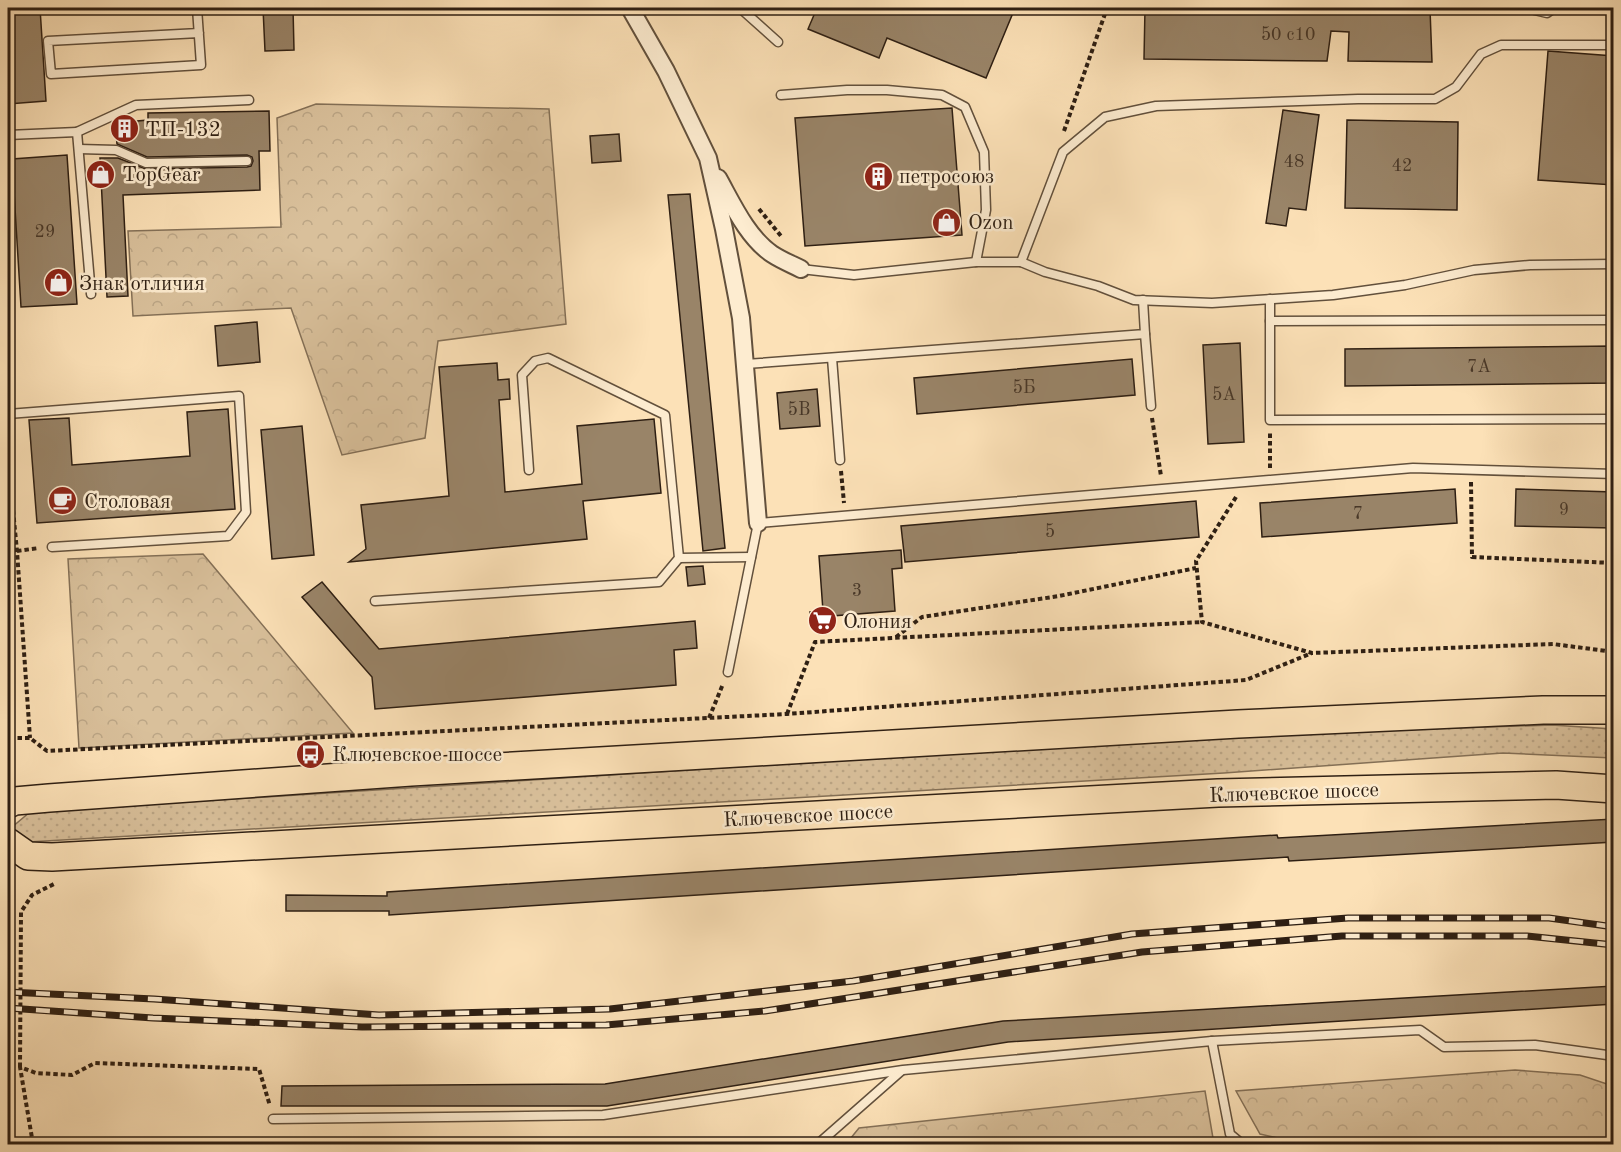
<svg xmlns="http://www.w3.org/2000/svg" width="1621" height="1152" font-family="'Old Standard TT',serif">
	<style>
		.grass { fill: url(#grass-dots); stroke: #847057; stroke-width: 1.5 }
		.forest { fill: url(#forest-crowns); stroke: #847057; stroke-width: 1.5 }
		.building { fill: #998468; stroke: #2e1f13; stroke-width: 1.5 }
		.lines { fill: none; stroke-linecap: round; stroke-linejoin: round }
		.service-casing { stroke: #62503c; stroke-width: 11 }
		.minor-casing { stroke: #62503c; stroke-width: 20 }
		.primary-casing { stroke: #2e1f13; stroke-width: 30 }
		.path { stroke: #2e1f13; stroke-width: 4; stroke-dasharray: 4.5 3; stroke-linecap: butt }
		.service { stroke: #fdecd0; stroke-width: 8 }
		.minor { stroke: #fdecd0; stroke-width: 16 }
		.primary { stroke: #fce1b7; stroke-width: 27 }
		.rail-casing { stroke: #2e1f13; stroke-width: 7 }
		.rail { stroke: #fdecd0; stroke-width: 4.5; stroke-dasharray: 14; stroke-linecap: butt }
		.labels { text-anchor: middle; stroke-width: 5; stroke-linejoin: round; paint-order: stroke }
		.number-label { font-size: 18px; fill: #493828 }
		.poi-label { font-size: 21px; fill: #2e1f13; stroke: #fdecd0; text-anchor: start }
		.street-label { font-size: 21px; fill: #2e1f13; stroke: #fdecd0 }
	</style>
	<defs>
		<pattern id="grass-dots" width="8" height="8" patternUnits="userSpaceOnUse" patternTransform="scale(1.5)"><rect width="8" height="8" fill="#d9c09b"/><path d="M2 2h.1M6 6h.1" fill="none" stroke="#bba585" stroke-width="1.8" stroke-linecap="round"/></pattern>
		<pattern id="forest-crowns" width="20" height="18" patternUnits="userSpaceOnUse" patternTransform="scale(1.5)"><rect width="20" height="18" fill="#d9c09b"/><path d="M2 6a3 3 0 1 1 6 0M12 15a3 3 0 1 1 6 0" fill="none" stroke="#bba585"/></pattern>
	</defs>
	<rect width="100%" height="100%" fill="#fce1b7"/>
	<filter id="stains"><feTurbulence type="fractalNoise" baseFrequency=".00333" numOctaves="4"/><feColorMatrix values="0 0 0 0 .2 0 0 0 0 .09 0 0 0 0 .02 0 0 0 .5 -.17"/></filter>
	<radialGradient id="worn" r=".72"><stop offset=".6" stop-color="#630" stop-opacity="0"/><stop offset="1" stop-color="#630" stop-opacity=".3"/></radialGradient>
	<path class="grass" d="M 1552,725 L 1613,729 L 1613,758 L 1503,753 L 1224,773 L 28,842 L 11,828 L 30,812 L 1240,735 Z"/>
	<g class="forest">
		<path d="M 316,104 L 549,109 L 566,324 L 438,341 L 425,438 L 342,455 L 291,308 L 133,316 L 128,231 L 281,227 L 277,118 Z"/>
		<path d="M 203,554 L 353,733 L 79,748 L 68,559 Z"/>
		<path d="M 1515,1070 L 1580,1075 L 1613,1086 L 1613,1138 L 1602,1144 L 1304,1144 L 1260,1134 L 1236,1091 Z"/>
		<path d="M 1205,1091 L 1214,1144 L 846,1144 L 859,1128 Z"/>
	</g>
	<g class="building">
		<path d="M 8,8 L 40,8 L 46,101 L 8,104 Z"/>
		<path d="M 263,8 L 293,8 L 294,50 L 265,51 Z"/>
		<path d="M 817,8 L 1015,8 L 986,78 L 887,38 L 879,58 L 808,29 Z"/>
		<path d="M 1145,8 L 1430,9 L 1432,62 L 1348,61 L 1349,32 L 1331,31 L 1327,61 L 1144,59 Z"/>
		<path d="M 1548,51 L 1614,56 L 1614,185 L 1538,180 Z"/>
		<path d="M 952,108 L 962,235 L 805,246 L 795,118 Z"/>
		<path d="M 1283,110 L 1319,115 L 1306,210 L 1289,208 L 1286,226 L 1266,223 Z"/>
		<path d="M 269,111 L 270,151 L 259,151 L 260,190 L 123,195 L 128,296 L 107,297 L 100,158 L 118,158 L 146,169 L 247,167 L 251,166 L 253,161 L 252,157 L 247,155 L 147,157 L 117,144 L 115,123 L 148,120 L 148,113 Z"/>
		<path d="M 1347,120 L 1458,122 L 1457,210 L 1345,208 Z"/>
		<path d="M 619,134 L 621,161 L 592,163 L 590,136 Z"/>
		<path d="M 67,155 L 77,304 L 21,307 L 12,159 Z"/>
		<path d="M 690,194 L 725,548 L 703,551 L 668,195 Z"/>
		<path d="M 257,322 L 260,362 L 218,366 L 215,326 Z"/>
		<path d="M 1240,343 L 1244,442 L 1208,444 L 1203,345 Z"/>
		<path d="M 1614,346 L 1614,383 L 1345,386 L 1345,349 Z"/>
		<path d="M 1132,359 L 1135,395 L 917,414 L 914,378 Z"/>
		<path d="M 497,363 L 498,380 L 509,379 L 510,399 L 499,400 L 505,492 L 582,484 L 577,426 L 654,419 L 661,493 L 583,501 L 587,539 L 349,562 L 366,549 L 361,505 L 449,496 L 439,367 Z"/>
		<path d="M 817,389 L 820,426 L 780,429 L 777,393 Z"/>
		<path d="M 228,409 L 235,509 L 37,523 L 29,420 L 69,418 L 72,465 L 190,456 L 187,412 Z"/>
		<path d="M 302,426 L 314,555 L 272,559 L 261,430 Z"/>
		<path d="M 1455,489 L 1457,523 L 1262,537 L 1260,503 Z"/>
		<path d="M 1516,489 L 1614,492 L 1614,528 L 1515,526 Z"/>
		<path d="M 1196,501 L 1199,537 L 905,562 L 901,526 Z"/>
		<path d="M 901,550 L 902,568 L 892,569 L 895,611 L 832,616 L 833,627 L 812,629 L 810,612 L 823,611 L 819,556 Z"/>
		<path d="M 703,566 L 705,584 L 688,586 L 686,567 Z"/>
		<path d="M 322,582 L 379,649 L 695,621 L 697,648 L 674,650 L 676,685 L 375,709 L 372,677 L 302,597 Z"/>
		<path d="M 1614,819 L 1614,842 L 1289,861 L 1288,857 L 389,915 L 389,911 L 286,911 L 286,895 L 387,896 L 387,892 L 1277,835 L 1278,838 Z"/>
		<path d="M 1614,986 L 1614,1004 L 1008,1042 L 607,1106 L 281,1106 L 282,1086 L 605,1084 L 1003,1021 Z"/>
	</g>
	<g class="lines">
		<defs>
			<g id="service">
				<path d="M 197,8 L 201,65 L 51,74 L 48,41 L 199,33"/>
				<path d="M 740,8 L 778,42"/>
				<path d="M 1526,8 L 1547,13 L 1554,8"/>
				<path d="M 781,95 L 847,90 L 887,90 L 942,95 L 965,107 L 984,152 L 986,210 L 976,262"/>
				<path d="M 77,132 L 136,105 L 249,100"/>
				<path d="M 8,135 L 77,132 L 91,294"/>
				<path d="M 79,149 L 116,150 L 146,163 L 247,161"/>
				<path d="M 1021,262 L 1063,152 L 1105,117 L 1156,106 L 1358,99 L 1435,99 L 1456,87 L 1481,54 L 1501,45 L 1614,45"/>
				<path d="M 801,269 L 854,275 L 976,262 L 1021,262 L 1045,272 L 1098,286 L 1134,300 L 1212,303 L 1333,295 L 1405,285 L 1474,270 L 1530,265 L 1614,264"/>
				<path d="M 1270,299 L 1270,420 L 1614,419"/>
				<path d="M 1270,321 L 1614,320"/>
				<path d="M 1145,334 L 1151,406"/>
				<path d="M 832,358 L 840,460"/>
				<path d="M 746,364 L 1145,334 L 1143,300"/>
				<path d="M 8,414 L 239,396 L 246,512 L 228,536 L 52,547"/>
				<path d="M 679,558 L 751,557"/>
				<path d="M 375,601 L 659,582 L 679,558 L 665,415 L 548,358 L 535,361 L 522,375 L 529,470"/>
				<path d="M 728,672 L 758,523 L 1413,468 L 1614,474"/>
				<path d="M 1212,1041 L 1230,1134 L 1242,1144"/>
				<path d="M 273,1119 L 603,1115 L 903,1070 L 1212,1041 L 1420,1030 L 1444,1047 L 1535,1045 L 1614,1056"/>
				<path d="M 818,1144 L 901,1071"/>
			</g>
			<g id="minor">
				<path d="M 630,8 L 666,71 L 708,158 L 724,229 L 741,318 L 758,523"/>
				<path d="M 718,178 C 732,203 747,237 772,254 C 781,260 791,264 801,269"/>
			</g>
			<g id="primary">
				<path d="M 8,804 L 15,801 L 49,798 L 411,772 L 1238,724 L 1543,710 L 1614,710"/>
				<path d="M 8,842 L 28,856 L 52,857 L 1218,793 L 1556,785 L 1614,789"/>
			</g>
		</defs>
		<use href="#service" class="service-casing"/>
		<use href="#minor" class="minor-casing"/>
		<use href="#primary" class="primary-casing"/>
		<g class="path">
			<path d="M 1064,131 L 1107,8"/>
			<path d="M 759,209 L 781,236"/>
			<path d="M 1152,418 L 1161,476"/>
			<path d="M 8,458 L 17,551 L 30,738"/>
			<path d="M 1270,468 L 1270,433"/>
			<path d="M 841,471 L 844,503"/>
			<path d="M 1471,482 L 1472,557 L 1614,563"/>
			<path d="M 1236,497 L 1196,561 L 1202,622 L 1312,653 L 1553,644 L 1614,652"/>
			<path d="M 17,551 L 39,548"/>
			<path d="M 896,637 L 922,617 L 1059,596 L 1196,568"/>
			<path d="M 787,714 L 815,642 L 1202,622"/>
			<path d="M 709,718 L 723,684"/>
			<path d="M 10,738 L 30,738 L 47,751 L 787,714 L 1246,680 L 1312,653"/>
			<path d="M 20,1067 L 21,912 L 32,895 L 54,884"/>
			<path d="M 33,1144 L 20,1067 L 36,1073 L 72,1075 L 95,1063 L 259,1069 L 270,1106"/>
		</g>
		<use href="#service" class="service"/>
		<use href="#minor" class="minor"/>
		<use href="#primary" class="primary"/>
		<defs>
			<g id="rail">
				<path d="M 8,992 L 154,999 L 379,1015 L 610,1009 L 853,981 L 1132,934 L 1348,918 L 1549,918 L 1614,927"/>
				<path d="M 8,1008 L 153,1018 L 362,1027 L 606,1025 L 765,1011 L 1142,952 L 1342,936 L 1527,936 L 1614,945"/>
			</g>
		</defs>
		<use href="#rail" class="rail-casing"/>
		<use href="#rail" class="rail"/>
	</g>
	<defs>
		<symbol id="building-disc" viewBox="-11 -11 22 22"><circle r="9.5" fill="#8f2418" stroke="#fdecd0"/><path d="M-4-6H4V6H1V3H-1V6H-4ZM-2.5-4.3h1.7v1.8h-1.7ZM.8-4.3h1.7v1.8H.8ZM-2.5-1h1.7V.8h-1.7ZM.8-1h1.7V.8H.8Z" fill="#fff"/></symbol>
		<symbol id="shop-disc" viewBox="-11 -11 22 22"><circle r="9.5" fill="#8f2418" stroke="#fdecd0"/><path d="M-5-2.5h2.3a2.7 3.5 0 0 1 5.4 0H5L5.5 6h-11ZM-1.5-2.5h3a1.5 2.3 0 0 0-3 0Z" fill="#fff"/></symbol>
		<symbol id="cafe-disc" viewBox="-11 -11 22 22"><circle r="9.5" fill="#8f2418" stroke="#fdecd0"/><path d="M-5.5-4.5H6V0H3Q3 3.5 0 3.5H-2.5Q-5.5 3.5-5.5 0ZM3-3.2v2h1.7v-2ZM-6 4.5H4V6H-6Z" fill="#fff"/></symbol>
		<symbol id="supermarket-disc" viewBox="-11 -11 22 22"><circle r="9.5" fill="#8f2418" stroke="#fdecd0"/><path d="M-6-5.5h2.5l.6 2H6L4.5 2H-2.5L-4.4-4H-6ZM-1.5 3.2a1.3 1.3 0 1 0 .1 0ZM3 3.2a1.3 1.3 0 1 0 .1 0Z" fill="#fff"/></symbol>
		<symbol id="bus-disc" viewBox="-11 -11 22 22"><circle r="9.5" fill="#8f2418" stroke="#fdecd0"/><path d="M-5-6H5V4H4V6H2V4H-2V6H-4V4H-5ZM-3.5-4V0h7V-4ZM-3.5 1.2v1.5H-2V1.2ZM2 1.2v1.5H3.5V1.2Z" fill="#fff"/></symbol>
	</defs>
	<g fill-rule="evenodd">
		<use href="#building-disc" x="108" y="112" width="33" height="33"/>
		<use href="#shop-disc" x="84" y="158" width="33" height="33"/>
		<use href="#building-disc" x="862" y="160" width="33" height="33"/>
		<use href="#shop-disc" x="930" y="206" width="33" height="33"/>
		<use href="#shop-disc" x="42" y="266" width="33" height="33"/>
		<use href="#cafe-disc" x="46" y="484" width="33" height="33"/>
		<use href="#supermarket-disc" x="806" y="604" width="33" height="33"/>
		<use href="#bus-disc" x="294" y="738" width="33" height="33"/>
	</g>
	<g class="labels">
		<g class="number-label">
			<text x="1288" y="40">50 с10</text>
			<text x="1294" y="167">48</text>
			<text x="1402" y="171">42</text>
			<text x="45" y="237">29</text>
			<text x="1479" y="372">7А</text>
			<text x="1024" y="393">5Б</text>
			<text x="1224" y="400">5А</text>
			<text x="799" y="415">5В</text>
			<text x="1564" y="515">9</text>
			<text x="1358" y="519">7</text>
			<text x="1050" y="537">5</text>
			<text x="857" y="596">3</text>
		</g>
		<g class="poi-label">
			<text x="145" y="136">ТП-132</text>
			<text x="122" y="181">TopGear</text>
			<text x="899" y="183">петросоюз</text>
			<text x="968" y="229">Ozon</text>
			<text x="79" y="290">Знак отличия</text>
			<text x="84" y="508">Столовая</text>
			<text x="843" y="628">Олония</text>
			<text x="332" y="761">Ключевское шоссе</text>
		</g>
		<g class="street-label">
			<text transform="translate(1294 792) rotate(-2)" y="7">Ключевское шоссе</text>
			<text transform="translate(808 815) rotate(-3)" y="7">Ключевское шоссе</text>
		</g>
	</g>
	<rect width="1621" height="1152" fill="none" stroke="#fce1b7" stroke-width="30"/>
	<rect x="9" y="9" width="1603" height="1134" fill="none" stroke="#2e1f13" stroke-width="3"/>
	<rect x="15" y="15" width="1591" height="1122" fill="none" stroke="#2e1f13" stroke-width="1.5"/>
	<rect width="100%" height="100%" filter="url(#stains)"/>
	<rect width="100%" height="100%" fill="url(#worn)"/>
</svg>
